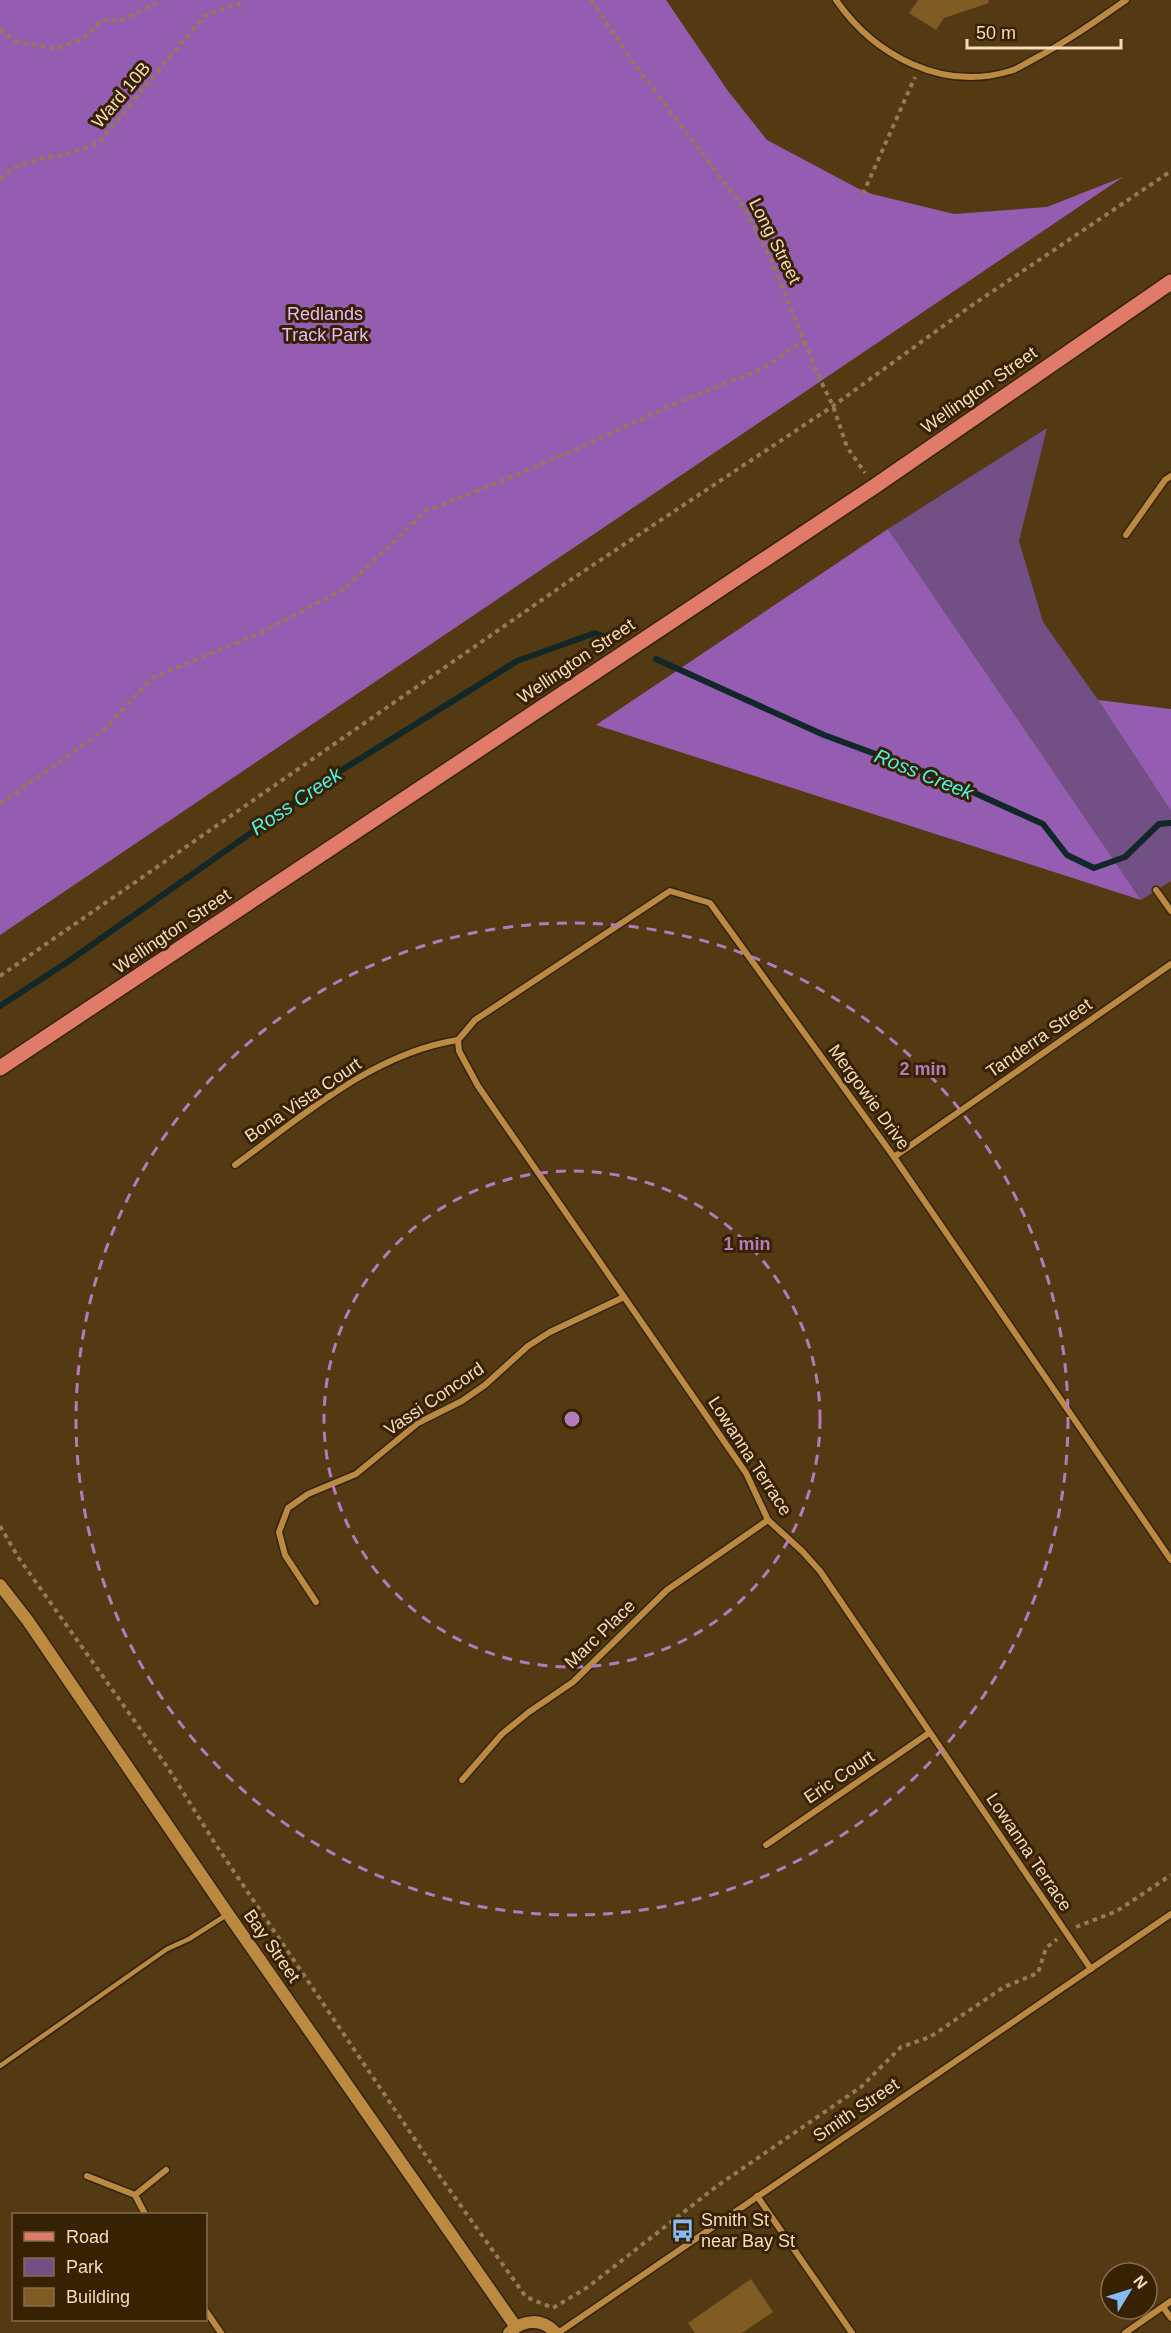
<svg xmlns="http://www.w3.org/2000/svg" width="1171" height="2333" font-family="Arial,sans-serif">
	<style>
		.green { fill: #724f85 }
		.forest { fill: #945db1 }
		.lines { fill: none; stroke-linecap: round; stroke-linejoin: round }
		.stream { stroke: #122727; stroke-width: 6 }
		.building { fill: #815b24 }
		.lane-casing { stroke: #33230c; stroke-width: 8 }
		.street-casing { stroke: #33230c; stroke-width: 9 }
		.secondary-casing { stroke: #33230c; stroke-width: 15 }
		.primary-casing { stroke: #33230c; stroke-width: 18 }
		.path { stroke: #947a55; stroke-width: 4; stroke-dasharray: 4.5 4.5; stroke-linecap: butt }
		.lane { stroke: #bc8941; stroke-width: 4.5 }
		.street { stroke: #bc8941; stroke-width: 6 }
		.secondary { stroke: #bc8941; stroke-width: 12 }
		.primary { stroke: #e07a69; stroke-width: 15 }
		.ring { fill: none; stroke: #b37bbc; stroke-width: 3; stroke-dasharray: 10 8 }
		.labels { text-anchor: middle; stroke-width: 6; stroke-linejoin: round; paint-order: stroke }
		.street-label { font-size: 18px; fill: #f7dcb9; stroke: #362203 }
		.park-label { font-size: 18px; fill: #e5bafc; stroke: #362203 }
		.poi-label { font-size: 18px; fill: #f7dcb9; stroke: #362203; text-anchor: start }
		.water-label { font-size: 20px; font-style: italic; fill: #4bf2ef; stroke: #362203 }
		.centre { fill: #b37bbc; stroke: #362203; stroke-width: 3 }
		.ring-label { font-size: 18px; text-anchor: middle; font-weight: bold; fill: #b37bbc; stroke: #362203; stroke-width: 6; stroke-linejoin: round; paint-order: stroke }
	</style>
	<rect width="100%" height="100%" fill="#543a13"/>
	<path class="green" d="M 1047,428 L 1019,541 L 1043,622 L 1098,700 L 1171,811 L 1171,881 L 1141,900 L 888,529 Z"/>
	<g class="forest">
		<path d="M 0,0 L 666,0 L 728,91 L 767,140 L 857,188 L 872,194 L 954,214 L 1047,207 L 1123,177 L 0,935 Z"/>
		<path d="M 888,529 L 1141,900 L 596,725 Z"/>
		<path d="M 1098,700 L 1171,709 L 1171,811 Z"/>
	</g>
	<g class="lines">
		<g class="stream">
			<path d="M 656,659 L 824,735 L 946,780 L 1043,824 L 1067,855 L 1094,868 L 1125,857 L 1159,824 L 1171,823"/>
			<path d="M 0,1006 L 66,963 L 329,778 L 517,661 L 595,633 L 609,639"/>
		</g>
	</g>
	<g class="building">
		<path d="M 918,0 L 988,0 L 989,3 L 944,18 L 936,30 L 909,13 Z"/>
		<path d="M 751,2279 L 773,2312 L 742,2333 L 695,2333 L 688,2323 Z"/>
	</g>
	<g class="lines">
		<defs>
			<path id="lane" d="M 0,2066 L 167,1949 L 189,1939 L 228,1914"/>
			<g id="street">
				<path d="M 836,0 C 874,55 942,92 1010,71 C 1018,69 1026,63 1034,59 C 1066,42 1096,21 1126,0"/>
				<path d="M 1126,535 L 1165,480 L 1171,476"/>
				<path d="M 1156,890 L 1171,911"/>
				<path d="M 458,1040 L 459,1051 L 478,1086 L 746,1473 L 768,1520 L 802,1551 L 820,1571 L 1091,1969"/>
				<path d="M 458,1040 L 475,1020 L 670,891 L 710,903 L 894,1157 L 1171,1560"/>
				<path d="M 894,1157 L 1171,964"/>
				<path d="M 235,1165 C 303,1116 373,1053 458,1040"/>
				<path d="M 316,1602 L 285,1555 L 279,1532 L 288,1508 L 308,1494 L 356,1474 L 418,1423 L 462,1401 L 485,1385 L 528,1346 L 550,1332 L 624,1297"/>
				<path d="M 462,1780 L 502,1734 L 529,1712 L 573,1682 L 667,1590 L 768,1520"/>
				<path d="M 766,1845 L 929,1733"/>
				<path d="M 87,2176 L 135,2195 L 166,2170"/>
				<path d="M 135,2195 L 145,2214"/>
				<path d="M 757,2196 L 852,2333"/>
				<path d="M 1163,2307 L 1171,2318"/>
				<path d="M 206,2311 L 221,2333"/>
				<path d="M 558,2333 L 1171,1914"/>
				<path d="M 1125,2333 L 1171,2301"/>
			</g>
			<g id="secondary">
				<path d="M 0,1585 L 28,1621 L 228,1914 L 516,2327"/>
				<path d="M 509,2333 C 523,2319 542,2318 556,2333"/>
			</g>
			<path id="primary" d="M 0,1068 L 875,486 L 1171,282"/>
		</defs>
		<use href="#lane" class="lane-casing"/>
		<use href="#street" class="street-casing"/>
		<use href="#secondary" class="secondary-casing"/>
		<use href="#primary" class="primary-casing"/>
		<g class="path">
			<path d="M 591,0 L 635,65 L 744,208 L 770,257 L 818,375 L 833,406 L 847,447 L 865,473"/>
			<path d="M 0,30 L 15,41 L 56,49 L 84,38 L 102,20 L 120,21 L 162,0"/>
			<path d="M 0,179 C 20,158 51,159 77,151 C 84,149 92,145 99,142 L 204,16 L 232,5 L 239,5 L 240,0"/>
			<path d="M 863,194 L 915,77"/>
			<path d="M 0,804 L 104,730 L 152,678 L 260,633 L 344,589 L 426,511 L 536,467 L 684,400 L 759,370 L 804,341"/>
			<path d="M 0,976 L 572,579 L 833,406 L 968,308 L 1171,171"/>
			<path d="M 0,1526 L 18,1557 L 168,1768 L 216,1845 L 441,2178 L 526,2297 L 553,2308 L 588,2287 L 717,2186 L 861,2087 L 901,2047 L 930,2037 L 1004,1987 L 1038,1973 L 1046,1948 L 1057,1939"/>
			<path d="M 1076,1927 L 1117,1911 L 1171,1875"/>
		</g>
		<use href="#lane" class="lane"/>
		<use href="#street" class="street"/>
		<use href="#secondary" class="secondary"/>
		<use href="#primary" class="primary"/>
	</g>
	<g class="ring">
		<circle cx="572" cy="1419" r="248"/>
		<circle cx="572" cy="1419" r="496"/>
	</g>
	<defs>
		<symbol id="bus-bare" viewBox="-9 -9 18 18"><path d="M-5-6H5V4H4V6H2V4H-2V6H-4V4H-5ZM-3.5-4V0h7V-4ZM-3.5 1.2v1.5H-2V1.2ZM2 1.2v1.5H3.5V1.2Z" fill="#85bbfb" stroke="#362203" stroke-width="2.5" paint-order="stroke"/></symbol>
	</defs>
	<g fill-rule="evenodd">
		<use href="#bus-bare" x="666" y="2214" width="33" height="33"/>
	</g>
	<g class="labels">
		<g class="street-label">
			<text transform="translate(121 95) rotate(-50)" y="6">Ward 10B</text>
			<text transform="translate(775 241) rotate(63)" y="6">Long Street</text>
			<text transform="translate(979 390) rotate(-35)" y="6">Wellington Street</text>
			<text transform="translate(576 661) rotate(-34)" y="6">Wellington Street</text>
			<text transform="translate(172 931) rotate(-34)" y="6">Wellington Street</text>
			<text transform="translate(1039 1038) rotate(-35)" y="6">Tanderra Street</text>
			<text transform="translate(869 1097) rotate(54)" y="6">Mergowie Drive</text>
			<text transform="translate(303 1100) rotate(-34)" y="6">Bona Vista Court</text>
			<text transform="translate(434 1399) rotate(-34)" y="6">Vassi Concord</text>
			<text transform="translate(750 1456) rotate(57)" y="6">Lowanna Terrace</text>
			<text transform="translate(600 1634) rotate(-44)" y="6">Marc Place</text>
			<text transform="translate(839 1777) rotate(-34)" y="6">Eric Court</text>
			<text transform="translate(1029 1852) rotate(56)" y="6">Lowanna Terrace</text>
			<text transform="translate(272 1946) rotate(55)" y="6">Bay Street</text>
			<text transform="translate(856 2110) rotate(-34)" y="6">Smith Street</text>
		</g>
		<g class="park-label">
			<text x="325" y="320">Redlands<tspan x="325" dy="21">Track Park</tspan></text>
		</g>
		<g class="poi-label">
			<text x="701" y="2226">Smith St<tspan x="701" dy="21">near Bay St</tspan></text>
		</g>
		<g class="water-label">
			<text transform="translate(924 774) rotate(22)" y="7">Ross Creek</text>
			<text transform="translate(296 801) rotate(-34)" y="7">Ross Creek</text>
		</g>
	</g>
	<circle cx="572" cy="1419" r="9" class="centre"/>
	<g class="ring-label">
		<text x="923" y="1075">2 min</text>
		<text x="747" y="1250">1 min</text>
	</g>
	<rect x="12" y="2213" width="195" height="108" fill="#362203" stroke="#836c4c" stroke-width="1.5"/>
	<rect x="24" y="2232" width="30" height="9" fill="#e07a69" stroke="#836c4c" stroke-width="1.5"/>
	<text x="66" y="2243" font-size="18" fill="#f7dcb9">Road</text>
	<rect x="24" y="2258" width="30" height="18" fill="#724f85" stroke="#836c4c" stroke-width="1.5"/>
	<text x="66" y="2273" font-size="18" fill="#f7dcb9">Park</text>
	<rect x="24" y="2288" width="30" height="18" fill="#815b24" stroke="#836c4c" stroke-width="1.5"/>
	<text x="66" y="2303" font-size="18" fill="#f7dcb9">Building</text>
	<g transform="translate(1129 2291) rotate(52)"><circle r="28" fill="#362203" stroke="#836c4c" stroke-width="1.5"/>
	<path d="M0-4.5L10 22L0 15L-10 22Z" fill="#85bbfb"/>
	<text y="-9" font-size="16" font-weight="bold" text-anchor="middle" fill="#f7dcb9">N</text>
	</g>
	<path d="M967 39v9h154v-9" fill="none" stroke="#f7dcb9" stroke-width="3"/>
	<text x="976" y="39" font-size="18" fill="#f7dcb9" stroke="#362203" stroke-width="4.5" paint-order="stroke">50 m</text>
</svg>
